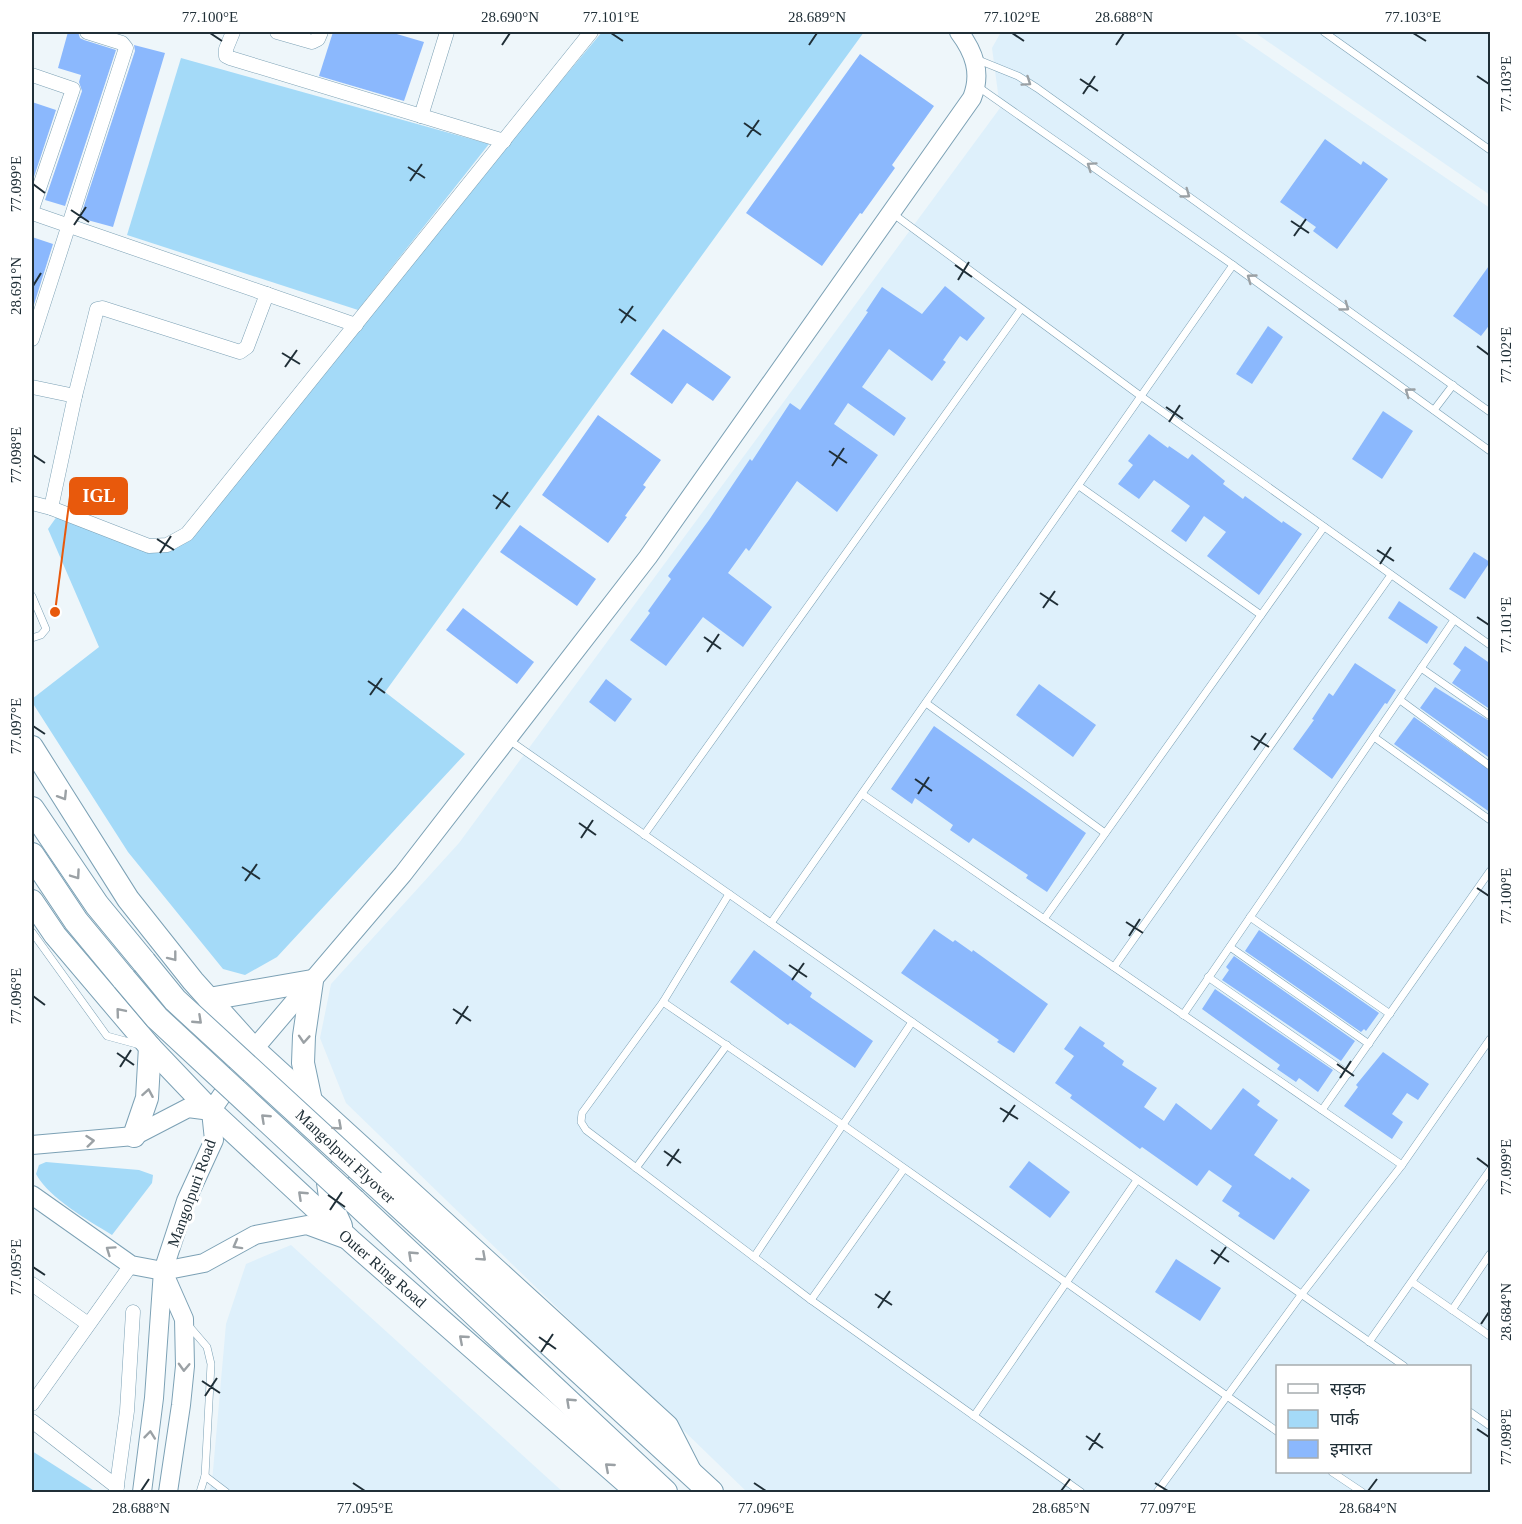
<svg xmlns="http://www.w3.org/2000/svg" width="1522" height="1524" font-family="'Times New Roman','Noto Sans Devanagari',serif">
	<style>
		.built { fill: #def0fb; fill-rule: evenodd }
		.green { fill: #a4daf8 }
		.building { fill: #8bb8fd }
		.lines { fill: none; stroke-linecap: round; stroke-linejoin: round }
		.service-casing { stroke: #7ca1b5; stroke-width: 8 }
		.minor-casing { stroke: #7ca1b5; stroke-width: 15 }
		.tertiary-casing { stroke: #7ca1b5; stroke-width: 20 }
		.primary-casing { stroke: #7ca1b5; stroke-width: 24 }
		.trunk-casing { stroke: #7ca1b5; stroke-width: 26 }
		.service { stroke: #fff; stroke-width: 7 }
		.minor { stroke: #fff; stroke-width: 14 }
		.tertiary { stroke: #fff; stroke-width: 18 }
		.primary { stroke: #fff; stroke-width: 22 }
		.trunk { stroke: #fff; stroke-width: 24 }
		.trunk-bridge-casing { stroke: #7ca1b5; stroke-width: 26; stroke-linecap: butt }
		.trunk-bridge { stroke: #fff; stroke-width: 24 }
		.oneway { stroke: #9ba1a5 }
		.ticks { fill: none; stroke: #202f37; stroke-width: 2 }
		.labels { text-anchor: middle; stroke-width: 6; stroke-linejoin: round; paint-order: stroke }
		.street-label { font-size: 16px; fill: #202f37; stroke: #fff }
		.leader { fill: none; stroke: #e8590c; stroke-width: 2 }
		.callout-dot { fill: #e8590c; stroke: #fff; stroke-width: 2 }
		.callout { fill: #e8590c; stroke: #e8590c; stroke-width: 2 }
		.callout-label { font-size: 18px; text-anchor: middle; font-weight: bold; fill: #fff }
		.neatline { fill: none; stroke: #202f37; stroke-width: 2 }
		.ticks-label { font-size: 15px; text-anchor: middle; fill: #202f37 }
	</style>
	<rect width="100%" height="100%" fill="#eef6fa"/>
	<g class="built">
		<path d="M 1001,32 L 1232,32 L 1490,208 L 1490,1492 L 747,1492 L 346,1103 L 320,1038 L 331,984 L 459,843 L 1000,108 L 992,48 ZM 1278,1366 L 1470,1366 L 1470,1472 L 1278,1472 Z"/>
		<path d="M 1254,32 L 1490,32 L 1490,195 Z"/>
		<path d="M 291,1245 L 563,1492 L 209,1492 L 212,1482 L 226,1324 L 246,1264 Z"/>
	</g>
	<g class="green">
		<path d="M 602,32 L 864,32 L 385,692 L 465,754 L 277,957 L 245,975 L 223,969 L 128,852 L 32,702 L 32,699 L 99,647 L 48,529 L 60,512 L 168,549 Z"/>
		<path d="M 181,58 L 489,144 L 358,310 L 127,235 Z"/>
		<path d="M 46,1162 L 139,1170 L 153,1175 L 152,1183 L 112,1235 C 88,1220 50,1199 36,1174 L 39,1165 Z"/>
		<path d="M 32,1451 L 96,1492 L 32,1492 Z"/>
	</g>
	<g class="building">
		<path d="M 68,32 L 78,32 L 80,38 L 84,40 L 116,50 L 65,206 L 45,200 L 82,91 L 79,82 L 81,75 L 58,68 Z"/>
		<path d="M 333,32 L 390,32 L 424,42 L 404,101 L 319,76 Z"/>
		<path d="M 134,45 L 165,53 L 113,227 L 80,218 L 135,51 Z"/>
		<path d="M 860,54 L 934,106 L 892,165 L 895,168 L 862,214 L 860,213 L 822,266 L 746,213 Z"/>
		<path d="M 32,102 L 56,110 L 32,183 Z"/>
		<path d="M 1325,139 L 1361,165 L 1363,161 L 1388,179 L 1337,249 L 1313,231 L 1316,227 L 1280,202 Z"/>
		<path d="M 32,237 L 53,244 L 32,311 Z"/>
		<path d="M 1491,263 L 1491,323 L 1481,336 L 1453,316 Z"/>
		<path d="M 945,286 L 985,318 L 967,341 L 960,336 L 943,360 L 946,362 L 932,381 L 889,349 L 862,387 L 906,418 L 894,436 L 848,403 L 834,424 L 878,455 L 837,512 L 797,481 L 749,551 L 746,548 L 728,573 L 772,607 L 743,647 L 703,617 L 666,666 L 630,640 L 650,613 L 648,611 L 671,579 L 668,576 L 709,520 L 750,459 L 752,461 L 790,403 L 800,410 L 868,312 L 866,311 L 882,287 L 922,314 Z"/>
		<path d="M 1268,326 L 1283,337 L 1252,384 L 1236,374 Z"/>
		<path d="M 663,329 L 731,377 L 713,401 L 687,383 L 672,404 L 630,374 Z"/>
		<path d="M 1383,411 L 1413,431 L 1382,479 L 1352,459 Z"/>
		<path d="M 598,415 L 661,460 L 643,485 L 646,487 L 625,516 L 627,517 L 608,543 L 542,495 Z"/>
		<path d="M 1149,434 L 1168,448 L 1169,446 L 1188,459 L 1192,454 L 1225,481 L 1223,484 L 1243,499 L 1245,496 L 1282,523 L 1283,521 L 1302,534 L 1259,595 L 1207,556 L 1226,532 L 1204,516 L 1186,542 L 1171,531 L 1190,506 L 1154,480 L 1139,499 L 1118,484 L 1133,465 L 1128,461 Z"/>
		<path d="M 520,525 L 596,579 L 577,606 L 500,552 Z"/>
		<path d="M 1474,552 L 1490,562 L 1465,599 L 1449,589 Z"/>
		<path d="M 1399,601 L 1438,627 L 1427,644 L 1388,618 Z"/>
		<path d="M 463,608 L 534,662 L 517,684 L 446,630 Z"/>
		<path d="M 1465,646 L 1491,664 L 1491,710 L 1452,683 L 1461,670 L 1453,664 Z"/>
		<path d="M 1355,663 L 1396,690 L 1387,704 L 1385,703 L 1332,779 L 1293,749 L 1314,720 L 1312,719 L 1329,693 L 1333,696 Z"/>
		<path d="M 606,679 L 632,699 L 615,722 L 589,702 Z"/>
		<path d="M 1039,684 L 1096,725 L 1073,757 L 1016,715 Z"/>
		<path d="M 1435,687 L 1491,722 L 1491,759 L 1420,708 Z"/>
		<path d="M 1414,717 L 1491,771 L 1491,813 L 1394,744 Z"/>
		<path d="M 934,726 L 1086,833 L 1047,892 L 1026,878 L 1028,875 L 973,838 L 969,843 L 950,830 L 953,825 L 915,798 L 912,804 L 891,789 Z"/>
		<path d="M 934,929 L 953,942 L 955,940 L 972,952 L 973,950 L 1048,1004 L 1014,1053 L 997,1042 L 999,1040 L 901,973 Z"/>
		<path d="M 1259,930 L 1379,1013 L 1366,1031 L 1364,1029 L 1361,1032 L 1245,951 Z"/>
		<path d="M 754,950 L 812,993 L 810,997 L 873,1041 L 855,1068 L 790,1023 L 788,1025 L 730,982 Z"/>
		<path d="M 1234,956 L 1355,1041 L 1341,1061 L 1222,980 L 1229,970 L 1226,967 Z"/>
		<path d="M 1215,989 L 1333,1070 L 1318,1092 L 1299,1078 L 1296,1082 L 1277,1069 L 1280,1065 L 1202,1009 Z"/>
		<path d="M 1080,1026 L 1105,1043 L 1103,1046 L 1124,1061 L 1122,1065 L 1157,1088 L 1144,1107 L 1164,1121 L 1176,1103 L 1211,1130 L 1243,1088 L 1260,1101 L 1257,1105 L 1278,1120 L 1254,1155 L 1290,1180 L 1292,1177 L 1310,1190 L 1274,1240 L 1238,1216 L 1240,1213 L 1222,1201 L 1232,1186 L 1209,1170 L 1197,1186 L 1142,1147 L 1140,1149 L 1125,1138 L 1070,1098 L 1072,1095 L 1055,1083 L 1074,1056 L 1064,1049 Z"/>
		<path d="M 1383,1052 L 1429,1084 L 1418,1100 L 1407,1093 L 1392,1114 L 1403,1122 L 1392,1139 L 1344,1106 L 1358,1087 L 1356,1085 Z"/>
		<path d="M 1029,1161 L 1070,1192 L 1050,1218 L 1009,1187 Z"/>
		<path d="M 1176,1259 L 1221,1288 L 1200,1321 L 1155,1292 Z"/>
	</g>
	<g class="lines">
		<defs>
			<g id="service">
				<path d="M 1324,32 L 1490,150"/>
				<path d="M 976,59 L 1018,76 L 1037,88 L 1490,412"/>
				<path d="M 977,86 L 1233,265 L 1490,451"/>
				<path d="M 892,213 L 1142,397 L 1490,645"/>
				<path d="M 1434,410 L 1453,385"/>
				<path d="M 1079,486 L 1261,615"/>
				<path d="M 32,596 L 46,629 L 41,635 L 32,638"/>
				<path d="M 1421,668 L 1490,716"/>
				<path d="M 1400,700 L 1490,766"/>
				<path d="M 926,703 L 1105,833"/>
				<path d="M 1374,737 L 1490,820"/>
				<path d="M 509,740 L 1404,1366"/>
				<path d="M 862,794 L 1402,1165"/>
				<path d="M 644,835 L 1021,309"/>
				<path d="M 729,894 L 663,1002 L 843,1125 L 1278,1432"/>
				<path d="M 1250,917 L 1390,1014"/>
				<path d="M 1044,919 L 1324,527"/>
				<path d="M 771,923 L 1233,265"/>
				<path d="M 32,932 L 107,1036 L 140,1045"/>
				<path d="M 1230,947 L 1369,1044"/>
				<path d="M 1114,967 L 1391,575"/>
				<path d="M 1208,977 L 1348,1074"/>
				<path d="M 663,1002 L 582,1113 L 581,1122 L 586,1130 L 811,1300 L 1081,1492"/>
				<path d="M 1183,1015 L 1454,620"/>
				<path d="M 1322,1110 L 1490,871"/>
				<path d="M 636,1168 L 727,1045"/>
				<path d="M 754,1257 L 912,1022"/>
				<path d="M 1412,1282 L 1490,1336"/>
				<path d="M 811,1300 L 904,1169"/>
				<path d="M 1452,1310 L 1490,1254"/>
				<path d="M 189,1326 L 207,1347 L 211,1364 L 205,1476 L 200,1492"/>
				<path d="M 1369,1342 L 1490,1170"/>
				<path d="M 1470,1412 L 1490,1426"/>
				<path d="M 974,1416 L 1137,1180"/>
				<path d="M 1332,1472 L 1362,1492"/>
				<path d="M 205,1476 L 226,1492"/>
				<path d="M 1157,1492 L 1301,1295 L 1402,1165 L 1490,1039"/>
			</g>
			<g id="minor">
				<path d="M 233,32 L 226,49 L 226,56 L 230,58 L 504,141"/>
				<path d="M 277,32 L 312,42 L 318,39 L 321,32"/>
				<path d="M 32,75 L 73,89 L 32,209"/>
				<path d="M 421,116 L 447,32"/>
				<path d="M 32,213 L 356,325"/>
				<path d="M 32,339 L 126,48 L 122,43 L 87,32"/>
				<path d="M 32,387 L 75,396"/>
				<path d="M 32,503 L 51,508 L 149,546 L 167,545 L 187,534 L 591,32"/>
				<path d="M 51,508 L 75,396 L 97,309 L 102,308 L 240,352 L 247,347 L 267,294"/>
				<path d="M 32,1284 L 88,1324"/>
				<path d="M 32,1404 L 131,1265"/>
				<path d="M 32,1421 L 117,1487"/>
				<path d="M 116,1492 L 127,1411 L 133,1312"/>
			</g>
			<g id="tertiary">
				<path d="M 211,1111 L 254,1049 L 403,874 L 648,557 L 972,98 C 982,73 974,52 959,32"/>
				<path d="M 32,1145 L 134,1136 L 188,1108 L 211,1111"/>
				<path d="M 32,1195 L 131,1265 L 163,1271 L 204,1263 L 255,1235 L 307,1225 L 345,1239"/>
				<path d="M 165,1276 L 184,1319 L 185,1366 L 181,1405 L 168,1492"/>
				<path d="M 142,1492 L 154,1398 L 163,1271 L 186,1201 L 214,1140 L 211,1111"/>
			</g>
			<g id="primary">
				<path d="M 32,747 L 128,899 L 193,981 L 254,1049 L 667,1426 L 690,1471"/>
				<path d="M 32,901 L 55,935 L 150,1047 L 211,1111 L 352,1242 L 628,1484 L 661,1489"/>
				<path d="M 209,999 L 312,981 L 304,1036 L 303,1063 L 311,1101"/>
				<path d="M 134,1136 L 147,1098 L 150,1047"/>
				<path d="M 341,1226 L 331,1204 L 328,1183 C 338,1169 351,1158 369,1162"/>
			</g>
			<g id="trunk">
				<path d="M 32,809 L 97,905 L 144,962"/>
				<path d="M 32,855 L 76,921 L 124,979"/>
				<path d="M 373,1182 L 711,1492"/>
				<path d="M 354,1201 L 665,1492"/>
			</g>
		</defs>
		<use href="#service" class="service-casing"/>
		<use href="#minor" class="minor-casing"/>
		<use href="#tertiary" class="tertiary-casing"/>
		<use href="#primary" class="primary-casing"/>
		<use href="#trunk" class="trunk-casing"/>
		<use href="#service" class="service"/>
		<use href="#minor" class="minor"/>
		<use href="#tertiary" class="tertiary"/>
		<use href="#primary" class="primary"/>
		<use href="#trunk" class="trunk"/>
		<defs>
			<g id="trunk-bridge">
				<path d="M 144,962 L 175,1000 L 373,1182"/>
				<path d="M 124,979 L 157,1018 L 354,1201"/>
			</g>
		</defs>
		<use href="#trunk-bridge" class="trunk-bridge-casing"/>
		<use href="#trunk-bridge" class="trunk-bridge"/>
	</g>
	<defs><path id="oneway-chevron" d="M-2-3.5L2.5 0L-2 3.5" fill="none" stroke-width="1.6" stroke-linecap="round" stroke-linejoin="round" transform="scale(1.5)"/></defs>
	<g class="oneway">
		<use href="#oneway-chevron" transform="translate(1027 82) rotate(34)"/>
		<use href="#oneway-chevron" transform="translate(1091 166) rotate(-145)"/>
		<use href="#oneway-chevron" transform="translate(1186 194) rotate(36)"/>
		<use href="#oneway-chevron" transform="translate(1251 278) rotate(-144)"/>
		<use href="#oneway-chevron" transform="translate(1345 307) rotate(36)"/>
		<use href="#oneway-chevron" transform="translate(1409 392) rotate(-144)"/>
		<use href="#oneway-chevron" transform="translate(63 796) rotate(58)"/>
		<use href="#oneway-chevron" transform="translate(76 875) rotate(55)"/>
		<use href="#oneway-chevron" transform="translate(173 957) rotate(52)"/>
		<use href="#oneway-chevron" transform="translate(120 1012) rotate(-130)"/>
		<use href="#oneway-chevron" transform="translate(198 1020) rotate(43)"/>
		<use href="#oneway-chevron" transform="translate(304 1039) rotate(94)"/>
		<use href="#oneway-chevron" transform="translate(148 1093) rotate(-80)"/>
		<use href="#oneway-chevron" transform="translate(265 1118) rotate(-137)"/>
		<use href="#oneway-chevron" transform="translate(338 1126) rotate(42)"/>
		<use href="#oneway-chevron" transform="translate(90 1141) rotate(-6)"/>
		<use href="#oneway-chevron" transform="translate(302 1195) rotate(-137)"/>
		<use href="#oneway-chevron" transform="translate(237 1245) rotate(151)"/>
		<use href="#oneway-chevron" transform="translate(110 1250) rotate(-145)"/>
		<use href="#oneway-chevron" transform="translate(412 1255) rotate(-137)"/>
		<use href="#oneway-chevron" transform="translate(482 1257) rotate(42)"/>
		<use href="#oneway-chevron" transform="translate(463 1339) rotate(-139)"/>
		<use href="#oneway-chevron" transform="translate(184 1367) rotate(92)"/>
		<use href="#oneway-chevron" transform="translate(570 1402) rotate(-137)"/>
		<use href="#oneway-chevron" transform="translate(150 1435) rotate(-84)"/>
		<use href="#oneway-chevron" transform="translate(609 1467) rotate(-139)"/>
	</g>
	<path class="ticks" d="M 210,33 L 222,41M 611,33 L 623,41M 1012,33 L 1024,41M 1413,33 L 1426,41M 502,45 L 510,33M 809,45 L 817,33M 1116,45 L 1124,33M 1477,76 L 1489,84M 1080,79 L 1098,91M 1083,94 L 1095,76M 744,123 L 761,135M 747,137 L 759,120M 408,167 L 425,178M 410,181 L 422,164M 33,184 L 45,193M 71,210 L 89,222M 1291,221 L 1309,233M 74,225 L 86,207M 1294,236 L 1306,219M 955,265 L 972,277M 958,280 L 969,262M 33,286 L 41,273M 619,309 L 636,321M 621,323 L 633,306M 1477,346 L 1489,355M 282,353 L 300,364M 285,367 L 297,350M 1166,407 L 1183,419M 1169,422 L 1180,405M 829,451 L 847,463M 33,455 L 45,463M 832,466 L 844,448M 493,495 L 510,507M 496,509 L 508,492M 157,539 L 174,550M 1377,550 L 1394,561M 160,553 L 171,536M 1380,564 L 1391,547M 1040,593 L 1058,605M 1043,608 L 1055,591M 1477,617 L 1489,625M 704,637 L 721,649M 707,652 L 719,634M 368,681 L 385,693M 370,695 L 382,678M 33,726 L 45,734M 1251,736 L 1269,747M 1254,750 L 1266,733M 915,779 L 932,791M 918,794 L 929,777M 579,823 L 596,835M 581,838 L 593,820M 242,867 L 260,879M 245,881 L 257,864M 1477,888 L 1489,896M 1126,922 L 1143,933M 1129,936 L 1140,919M 789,965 L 807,977M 792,980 L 804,963M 33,996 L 45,1005M 453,1009 L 471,1021M 456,1024 L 468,1006M 117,1053 L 134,1065M 1337,1064 L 1354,1076M 120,1067 L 131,1050M 1340,1078 L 1351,1061M 1000,1108 L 1018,1119M 1003,1122 L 1015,1105M 664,1151 L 681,1163M 1477,1158 L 1489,1167M 667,1166 L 679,1149M 328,1195 L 345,1207M 330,1210 L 342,1192M 1211,1250 L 1229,1262M 1214,1264 L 1226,1247M 33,1267 L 45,1275M 875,1294 L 892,1305M 878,1308 L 890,1291M 1481,1324 L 1489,1312M 539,1337 L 556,1349M 541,1352 L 553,1334M 202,1381 L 220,1393M 205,1396 L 217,1378M 1477,1429 L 1489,1437M 1086,1436 L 1103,1448M 1089,1450 L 1100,1433M 353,1483 L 365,1491M 754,1483 L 766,1491M 1155,1483 L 1168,1491M 141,1491 L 149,1479M 1061,1491 L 1070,1479M 1368,1491 L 1377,1479"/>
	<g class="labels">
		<g class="street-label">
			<text transform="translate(346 1156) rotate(43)" y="6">Mangolpuri Flyover</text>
			<text transform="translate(191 1193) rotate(-70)" y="6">Mangolpuri Road</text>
			<text transform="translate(383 1268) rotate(41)" y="6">Outer Ring Road</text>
		</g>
	</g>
	<path class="leader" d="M55 612L70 496"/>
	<circle class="callout-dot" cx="55" cy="612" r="6"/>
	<rect class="callout" x="70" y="478" width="57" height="36" rx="6"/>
	<g class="callout-label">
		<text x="99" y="502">IGL</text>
	</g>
	<rect width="1522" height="1524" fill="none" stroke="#ffffff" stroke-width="66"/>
	<rect x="1276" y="1365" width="195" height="108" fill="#ffffff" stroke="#a6acaf" stroke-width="1.5"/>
	<rect x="1288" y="1384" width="30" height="9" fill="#ffffff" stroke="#a6acaf" stroke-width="1.5"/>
	<text x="1330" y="1395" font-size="18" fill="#202f37">सड़क</text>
	<rect x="1288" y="1410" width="30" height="18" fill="#a4daf8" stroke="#a6acaf" stroke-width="1.5"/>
	<text x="1330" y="1425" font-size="18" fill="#202f37">पार्क</text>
	<rect x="1288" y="1440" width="30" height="18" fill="#8bb8fd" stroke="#a6acaf" stroke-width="1.5"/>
	<text x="1330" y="1455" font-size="18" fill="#202f37">इमारत</text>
	<rect x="33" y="33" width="1456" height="1458" class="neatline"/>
	<g class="ticks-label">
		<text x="210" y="22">77.100°E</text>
		<text x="510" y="22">28.690°N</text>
		<text x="611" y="22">77.101°E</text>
		<text x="817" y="22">28.689°N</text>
		<text x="1012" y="22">77.102°E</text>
		<text x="1124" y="22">28.688°N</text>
		<text x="1413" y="22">77.103°E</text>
		<text transform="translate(1506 84) rotate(-90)" y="5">77.103°E</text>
		<text transform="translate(16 184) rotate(-90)" y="5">77.099°E</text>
		<text transform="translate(16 286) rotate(-90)" y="5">28.691°N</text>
		<text transform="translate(1506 355) rotate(-90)" y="5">77.102°E</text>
		<text transform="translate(16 455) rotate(-90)" y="5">77.098°E</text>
		<text transform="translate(1506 625) rotate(-90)" y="5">77.101°E</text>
		<text transform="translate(16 726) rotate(-90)" y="5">77.097°E</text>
		<text transform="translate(1506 896) rotate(-90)" y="5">77.100°E</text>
		<text transform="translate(16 996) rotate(-90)" y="5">77.096°E</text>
		<text transform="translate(1506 1167) rotate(-90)" y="5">77.099°E</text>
		<text transform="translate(16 1267) rotate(-90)" y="5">77.095°E</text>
		<text transform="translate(1506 1312) rotate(-90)" y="5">28.684°N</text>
		<text transform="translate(1506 1437) rotate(-90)" y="5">77.098°E</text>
		<text x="141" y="1513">28.688°N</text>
		<text x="365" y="1513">77.095°E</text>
		<text x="766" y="1513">77.096°E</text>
		<text x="1061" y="1513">28.685°N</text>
		<text x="1168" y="1513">77.097°E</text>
		<text x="1368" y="1513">28.684°N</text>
	</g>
</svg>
